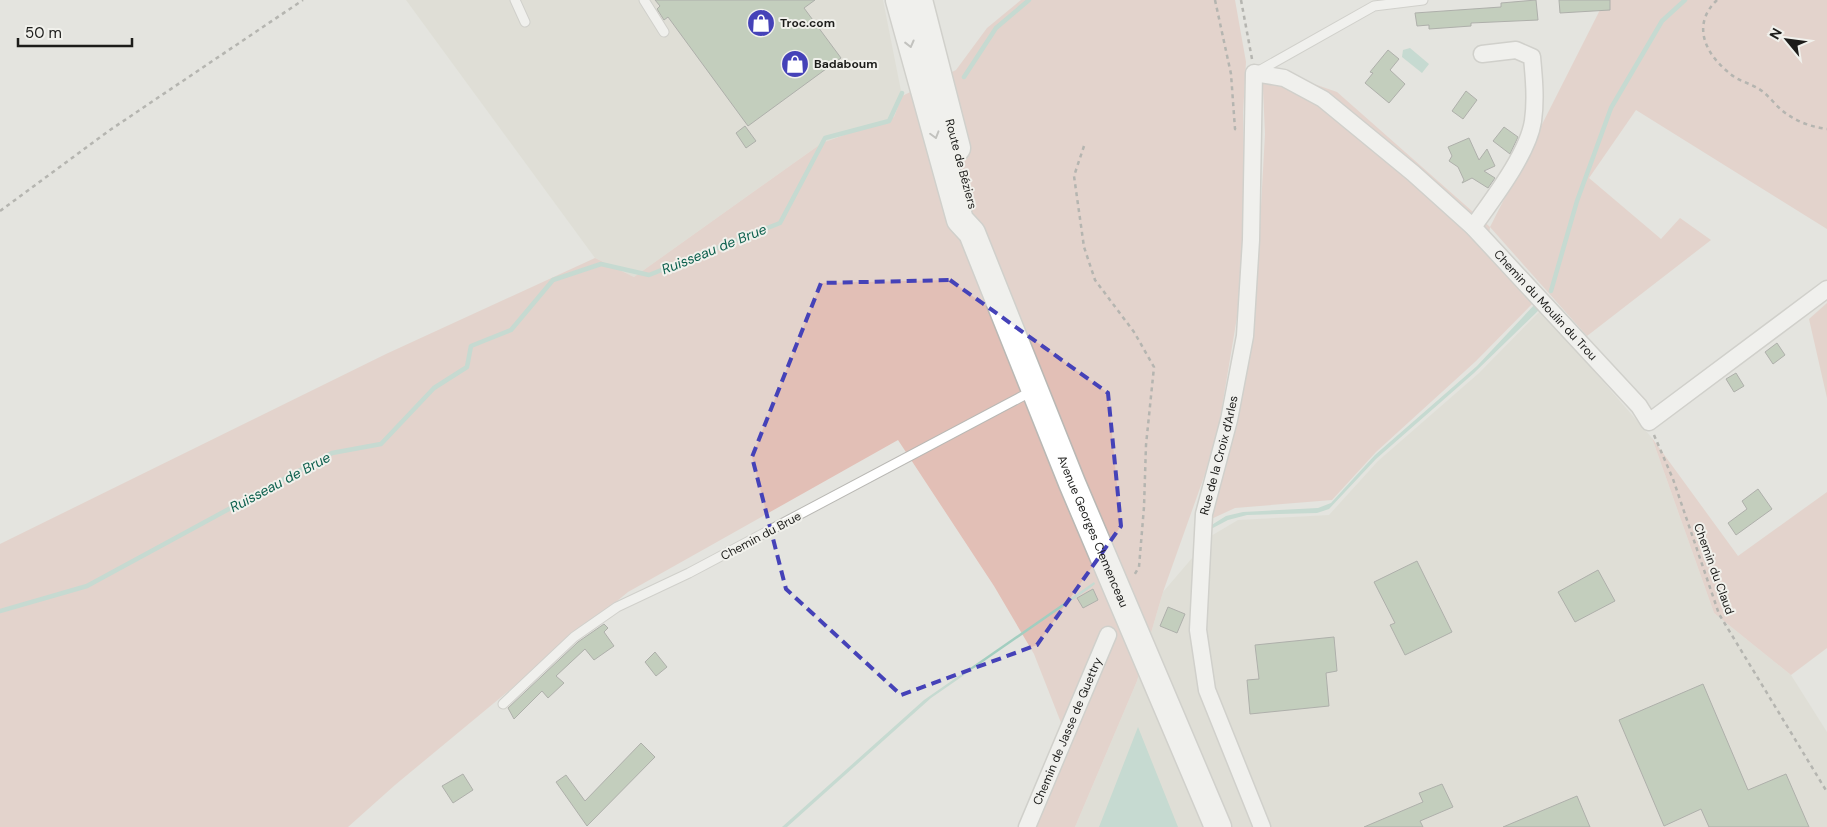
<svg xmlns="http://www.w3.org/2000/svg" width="1827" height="827" viewBox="0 0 1827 827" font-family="'DM Sans',sans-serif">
<rect width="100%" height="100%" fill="#e4e4df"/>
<path fill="#d9d8cc" d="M406,0H883L902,96L894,117L822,143L634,277L595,258Z
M1541,310L1652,438L1714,613L1791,675L1827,732V827H1075L1137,681L1163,592L1211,536L1238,520L1329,515L1378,461L1479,373Z"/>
<path fill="#e2bfb6" d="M1021,0H1235L1246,62L1243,113L1245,210L1240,299L1219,425L1205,474L1163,592L1137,681L1075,827H1034L1069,743L1034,654L994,586L898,440L628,592L395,785L348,827H0V544L386,354L595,258L634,277L822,143L894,117L902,96L956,70L987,28Z
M1605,0H1827V229L1636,110L1589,178L1661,239L1680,218L1711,240L1587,336L1490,227L1487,252L1535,301L1476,361L1376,452L1332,500L1235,508L1209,520L1234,427L1254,334L1265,134L1262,66L1337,92L1490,227Z
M1827,303V398L1809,319Z
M1652,438L1738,556L1827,492V648L1791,675L1714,613Z"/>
<path fill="#a2cec0" d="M1410,48L1429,64L1422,73L1402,57L1403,50Z
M1536,303L1540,309L1474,373L1376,459L1329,509L1317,513L1247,515L1228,520L1209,530L1210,526L1226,516L1243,512L1318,508L1331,503L1375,455L1477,366Z
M1094,582L1095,584L1090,588L931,698L787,827H782L924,700Z
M1138,727L1178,827H1099Z"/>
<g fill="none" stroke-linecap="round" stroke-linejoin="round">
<path stroke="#a2cec0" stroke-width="4.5" d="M964,77L996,28L1029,0
M1551,291L1577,201L1611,108L1662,21L1685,0
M0,611L87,586L332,453L381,444L434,388L467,367L471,346L511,330L553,280L601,264L649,275L780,223L825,138L889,121L902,93"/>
</g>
<path fill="#9cb395" stroke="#6d706c" d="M655,0H815L804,8L841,58L748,126L668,17L664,20L657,9L660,6Z
M1536,0L1538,20L1471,23V26L1429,29V25L1417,26L1415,13L1501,7V3Z
M1559,0H1610V10L1560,13Z
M1388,50L1399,59L1390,70L1405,84L1389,103L1365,83L1373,73L1370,72Z
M1466,91L1477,100L1463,119L1452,111Z
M745,126L756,141L746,148L736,133Z
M1504,127L1518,137L1510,154L1493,141Z
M1469,138L1479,160L1487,149L1495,166L1484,171L1495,178L1488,188L1472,178L1462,183L1464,180L1458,167L1449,161L1452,156L1448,147Z
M1777,343L1785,355L1773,364L1765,352Z
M1736,373L1744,386L1734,392L1726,379Z
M1758,489L1772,509L1736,535L1728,523L1747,509L1742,501Z
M1417,561L1452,632L1405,655L1390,625L1395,623L1374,582Z
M1598,570L1615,601L1575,622L1558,592Z
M1093,589L1098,600L1083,608L1077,598Z
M1168,607L1185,614L1177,633L1160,626Z
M604,624L608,628L604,632L614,646L594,660L585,649L556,676L564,683L548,698L542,691L514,719L508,708L578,642Z
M1334,637L1337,671L1326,673L1329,706L1250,714L1247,680L1259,679L1255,645Z
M655,652L667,667L656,676L645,662Z
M1703,684L1748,790L1786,774L1809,827H1709L1701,809L1664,826L1619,720Z
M641,743L655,757L587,826L556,782L566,775L585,801Z
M463,774L473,790L453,803L442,786Z
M1442,784L1453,807L1420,821L1423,827H1364L1423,802L1419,793Z
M1577,796L1590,827H1503Z"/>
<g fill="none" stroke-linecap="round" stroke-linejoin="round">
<g stroke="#b9b8b4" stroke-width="11">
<path id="lane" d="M515,0L525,22
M644,0L664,32
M1257,72L1374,6L1423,0
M503,704L574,637L617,607L689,573L1034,390"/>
</g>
<g stroke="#b9b8b4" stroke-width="19">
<g id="street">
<path d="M1473,227C1492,200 1528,154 1533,121C1536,100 1534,78 1532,57L1516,50L1482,54"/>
<path id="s1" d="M1027,827L1108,635"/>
<path id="s2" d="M1262,827L1207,690L1198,630L1204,514L1229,420L1245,336L1251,240L1254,73L1284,78L1323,99L1413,173L1473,227L1639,406L1649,422L1827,289"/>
</g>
</g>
<g stroke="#b9b8b4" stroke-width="29">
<g id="primary">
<path id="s3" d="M899,0L960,220L972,233L1072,483L1218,827"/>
<path d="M919,0L957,148"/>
</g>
</g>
<path stroke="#7c7c79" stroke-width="2.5" stroke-dasharray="4 4" stroke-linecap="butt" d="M1215,0L1231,74L1235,129L1238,131
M1241,0L1252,59
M1717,0C1692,24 1704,52 1728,72C1737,81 1751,83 1762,91C1770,97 1776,106 1784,112C1797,122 1812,127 1827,129
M1084,146L1074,176L1084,247L1095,280L1134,332L1154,367L1146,445L1144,507L1139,567L1133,577
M0,211L110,130L303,0
M1654,435L1673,479L1719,614L1827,792"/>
<use href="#lane" stroke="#fff" stroke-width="9"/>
<use href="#street" stroke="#fff" stroke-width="16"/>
<use href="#primary" stroke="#fff" stroke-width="26"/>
</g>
<defs><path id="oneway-chevron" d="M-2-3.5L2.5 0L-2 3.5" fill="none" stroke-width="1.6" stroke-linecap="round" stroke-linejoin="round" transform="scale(1.25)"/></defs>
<g stroke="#999998">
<use href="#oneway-chevron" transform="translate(910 44) rotate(76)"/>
<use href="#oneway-chevron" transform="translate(935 135) rotate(74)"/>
</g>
<path d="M0 0H1827V827H0ZM950,280L1108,393L1121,526L1037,645L901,695L786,589L752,457L821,283Z" fill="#e4e4df" fill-opacity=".55" fill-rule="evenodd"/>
<path fill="none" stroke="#4542b8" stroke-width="4" stroke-dasharray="10 6" stroke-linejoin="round" d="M950,280L1108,393L1121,526L1037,645L901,695L786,589L752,457L821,283Z"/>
<defs>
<g id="shop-disc" transform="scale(1.4375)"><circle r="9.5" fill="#4542b8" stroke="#f1f1ec"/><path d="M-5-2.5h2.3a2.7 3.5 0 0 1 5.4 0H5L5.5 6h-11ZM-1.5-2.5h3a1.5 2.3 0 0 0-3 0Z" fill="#fff"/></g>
</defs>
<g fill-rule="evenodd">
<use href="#shop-disc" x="761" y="23"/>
<use href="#shop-disc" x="795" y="64"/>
</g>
<g text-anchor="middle" stroke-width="4" stroke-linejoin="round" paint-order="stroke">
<g font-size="12" font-weight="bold" fill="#1c1c1a" stroke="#f1f1ec" text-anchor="start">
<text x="780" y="27">Troc.com</text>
<text x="814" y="68">Badaboum</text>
</g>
<g font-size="12" fill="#1c1c1a" stroke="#f1f1ec">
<text transform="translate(961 164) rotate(75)" y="4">Route de Béziers</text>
<text dy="4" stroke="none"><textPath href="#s2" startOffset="1149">Chemin du Moulin du Trou</textPath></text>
<text dy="4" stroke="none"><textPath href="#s2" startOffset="385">Rue de la Croix d'Arles</textPath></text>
<text dy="4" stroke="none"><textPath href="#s3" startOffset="568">Avenue Georges Clemenceau</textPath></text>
<text transform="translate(761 536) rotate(-28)" y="4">Chemin du Brue</text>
<text transform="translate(1714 569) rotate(70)" y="4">Chemin du Claud</text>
<text dy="4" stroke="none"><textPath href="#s1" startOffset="104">Chemin de Jasse de Guettry</textPath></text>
</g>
<g font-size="14" font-style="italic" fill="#0d604e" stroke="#f1f1ec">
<text transform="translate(714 249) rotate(-22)" y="5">Ruisseau de Brue</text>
<text transform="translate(280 482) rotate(-28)" y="5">Ruisseau de Brue</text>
</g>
</g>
<g transform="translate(1787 40) rotate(299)" stroke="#f1f1ec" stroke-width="4" paint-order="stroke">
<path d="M0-4L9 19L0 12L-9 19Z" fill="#1c1c1a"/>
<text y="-8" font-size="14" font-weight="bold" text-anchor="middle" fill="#1c1c1a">N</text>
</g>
<path d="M18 38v8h114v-8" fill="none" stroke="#1c1c1a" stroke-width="2.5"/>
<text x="25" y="38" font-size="15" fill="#1c1c1a" stroke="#f1f1ec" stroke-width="4" paint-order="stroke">50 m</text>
</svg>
